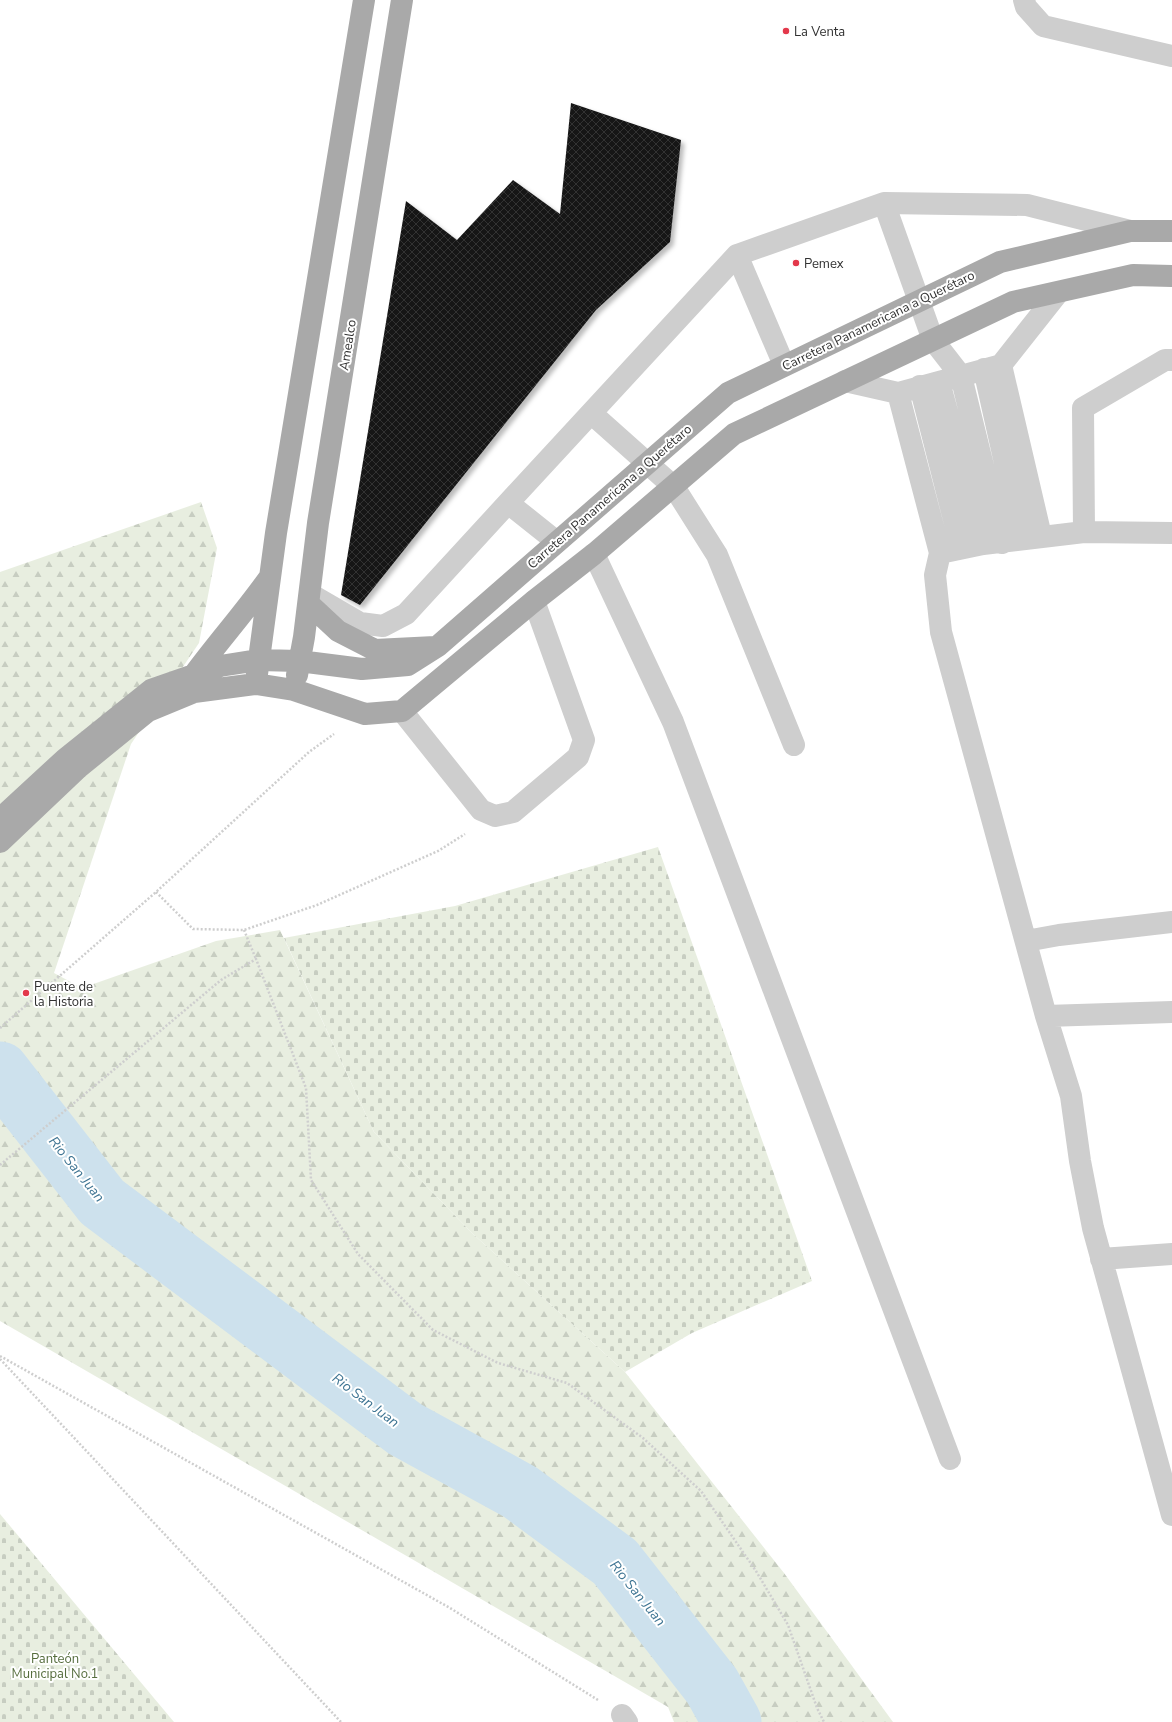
<svg xmlns="http://www.w3.org/2000/svg" width="1172" height="1722" viewBox="0 0 1172 1722" font-family="'Nunito Sans',sans-serif">
<defs>
<pattern id="forest-firs" width="22" height="20" patternUnits="userSpaceOnUse"><rect width="22" height="20" fill="#e8eee0"/><path d="M5 1l3.5 6h-7zM16 11l3.5 6h-7z" fill="#c7cdc1"/></pattern>
<pattern id="cemetery-stones" width="16" height="16" patternUnits="userSpaceOnUse"><rect width="16" height="16" fill="#e8eee0"/><path d="M2 7V4a2 2 0 0 1 4 0v3zM10 15v-3a2 2 0 0 1 4 0v3z" fill="#c7cdc1"/></pattern>
<pattern id="building-cross-hatch" width="8" height="8" patternUnits="userSpaceOnUse"><rect width="8" height="8" fill="#181818"/><path d="M0 0l8 8M0 8l8-8" fill="none" stroke="#313131"/></pattern>
<filter id="shadow"><feDropShadow dx="3.5" dy="3.5" stdDeviation="2" flood-color="#0004"/></filter>
</defs>
<rect width="100%" height="100%" fill="#fff"/>
<path fill="url(#forest-firs)" d="M201,502L217,548L199,643L131,744L54,973L82,988L216,941L280,930L374,1132L473,1234L625,1372L784,1573L893,1722H674L668,1707L0,1321V572Z"/>
<path fill="url(#cemetery-stones)" d="M658,847L812,1281L692,1333L625,1372L473,1234L374,1132L284,938L455,906Z
M0,1514L174,1722H0Z"/>
<g fill="none" stroke-linecap="round" stroke-linejoin="round">
<path stroke="#cde1ed" stroke-width="59" d="M0,1071L102,1202L405,1429L520,1492L615,1562L712,1686L732,1722"/>
</g>
<path fill="url(#building-cross-hatch)" filter="url(#shadow)" d="M571,103L681,140L670,242L596,310L360,605L341,595L406,201L457,240L513,180L560,214Z"/>
<g fill="none" stroke-linecap="round" stroke-linejoin="round">
<path stroke="#cecece" stroke-width="2.5" stroke-dasharray="2 2" stroke-linecap="butt" d="M156,892L193,929L244,930L317,905L438,851L465,834
M244,930L256,959
M0,1028L156,892L309,752L334,734
M0,1165L221,980L256,959L306,1088L311,1180L358,1254L433,1330L498,1363L567,1383L643,1438L701,1491L756,1571L788,1625L817,1708L824,1722
M0,1356L450,1608L598,1700
M0,1359L341,1722"/>
<path stroke="#cecece" stroke-width="22" d="M1024,0L1026,7L1043,26L1172,56
M884,203L933,340L961,376L1002,543
M784,365L737,255L884,203L1027,205L1130,231
M1001,365L1041,536
M984,369L1022,539
M845,381L898,393L1001,365L1058,293
M939,382L983,544
M920,386L961,547
M898,393L940,553
M591,413L674,487L717,555L794,745
M508,503L737,255
M1084,532L1083,408L1165,360H1172
M1172,533L1084,532L983,544L940,553L935,575L941,632L1046,1016L1071,1096L1080,1161L1093,1228L1172,1515
M594,554L673,722L950,1459
M310,594L360,623L383,626L406,614L508,503L557,542
M402,711L481,810L495,816L513,812L578,757L584,740L534,601
M1026,941L1059,935L1172,922
M1046,1016L1172,1012
M1101,1259L1172,1254
M622,1715L627,1722"/>
<path stroke="#a9a9a9" stroke-width="22" d="M309,604L338,631L375,650L435,647
M257,674L276,533L364,0
M297,675L304,637L318,523L402,0
M193,676C218,642 245,612 269,578
M0,819L65,759L151,690L220,666L259,660L299,661L362,669L408,665L438,646L728,393L1000,262L1130,231H1172
M0,842L78,768L148,711L194,692L256,684L294,690L365,714L402,711L534,601L594,554L734,434L1013,302L1133,275L1172,276"/>
</g>
<g fill="#e3384b" stroke="#fff" stroke-width="1.5">
<circle cx="786" cy="31" r="4"/>
<circle cx="796" cy="263" r="4"/>
<circle cx="26" cy="993" r="4"/>
</g>
<g text-anchor="middle" stroke-width="4" stroke-linejoin="round" paint-order="stroke">
<g font-size="13" fill="#313131" stroke="#fff" text-anchor="start">
<text x="794" y="36">La Venta</text>
<text x="804" y="268">Pemex</text>
<text x="34" y="991">Puente de<tspan x="34" dy="15">la Historia</tspan></text>
</g>
<g font-size="13" fill="#313131" stroke="#fff">
<text transform="translate(878 320) rotate(-26)" y="5">Carretera Panamericana a Querétaro</text>
<text transform="translate(347 345) rotate(-81)" y="5">Amealco</text>
<text transform="translate(609 496) rotate(-41)" y="5">Carretera Panamericana a Querétaro</text>
</g>
<g font-size="13" fill="#566d3e" stroke="#fff">
<text x="55" y="1663">Panteón<tspan x="55" dy="15">Municipal No.1</tspan></text>
</g>
<g font-size="14" font-style="italic" fill="#3f7593" stroke="#fff">
<text transform="translate(77 1169) rotate(51)" y="5">Rio San Juan</text>
<text transform="translate(366 1400) rotate(37)" y="5">Rio San Juan</text>
<text transform="translate(638 1593) rotate(51)" y="5">Rio San Juan</text>
</g>
</g>
</svg>
